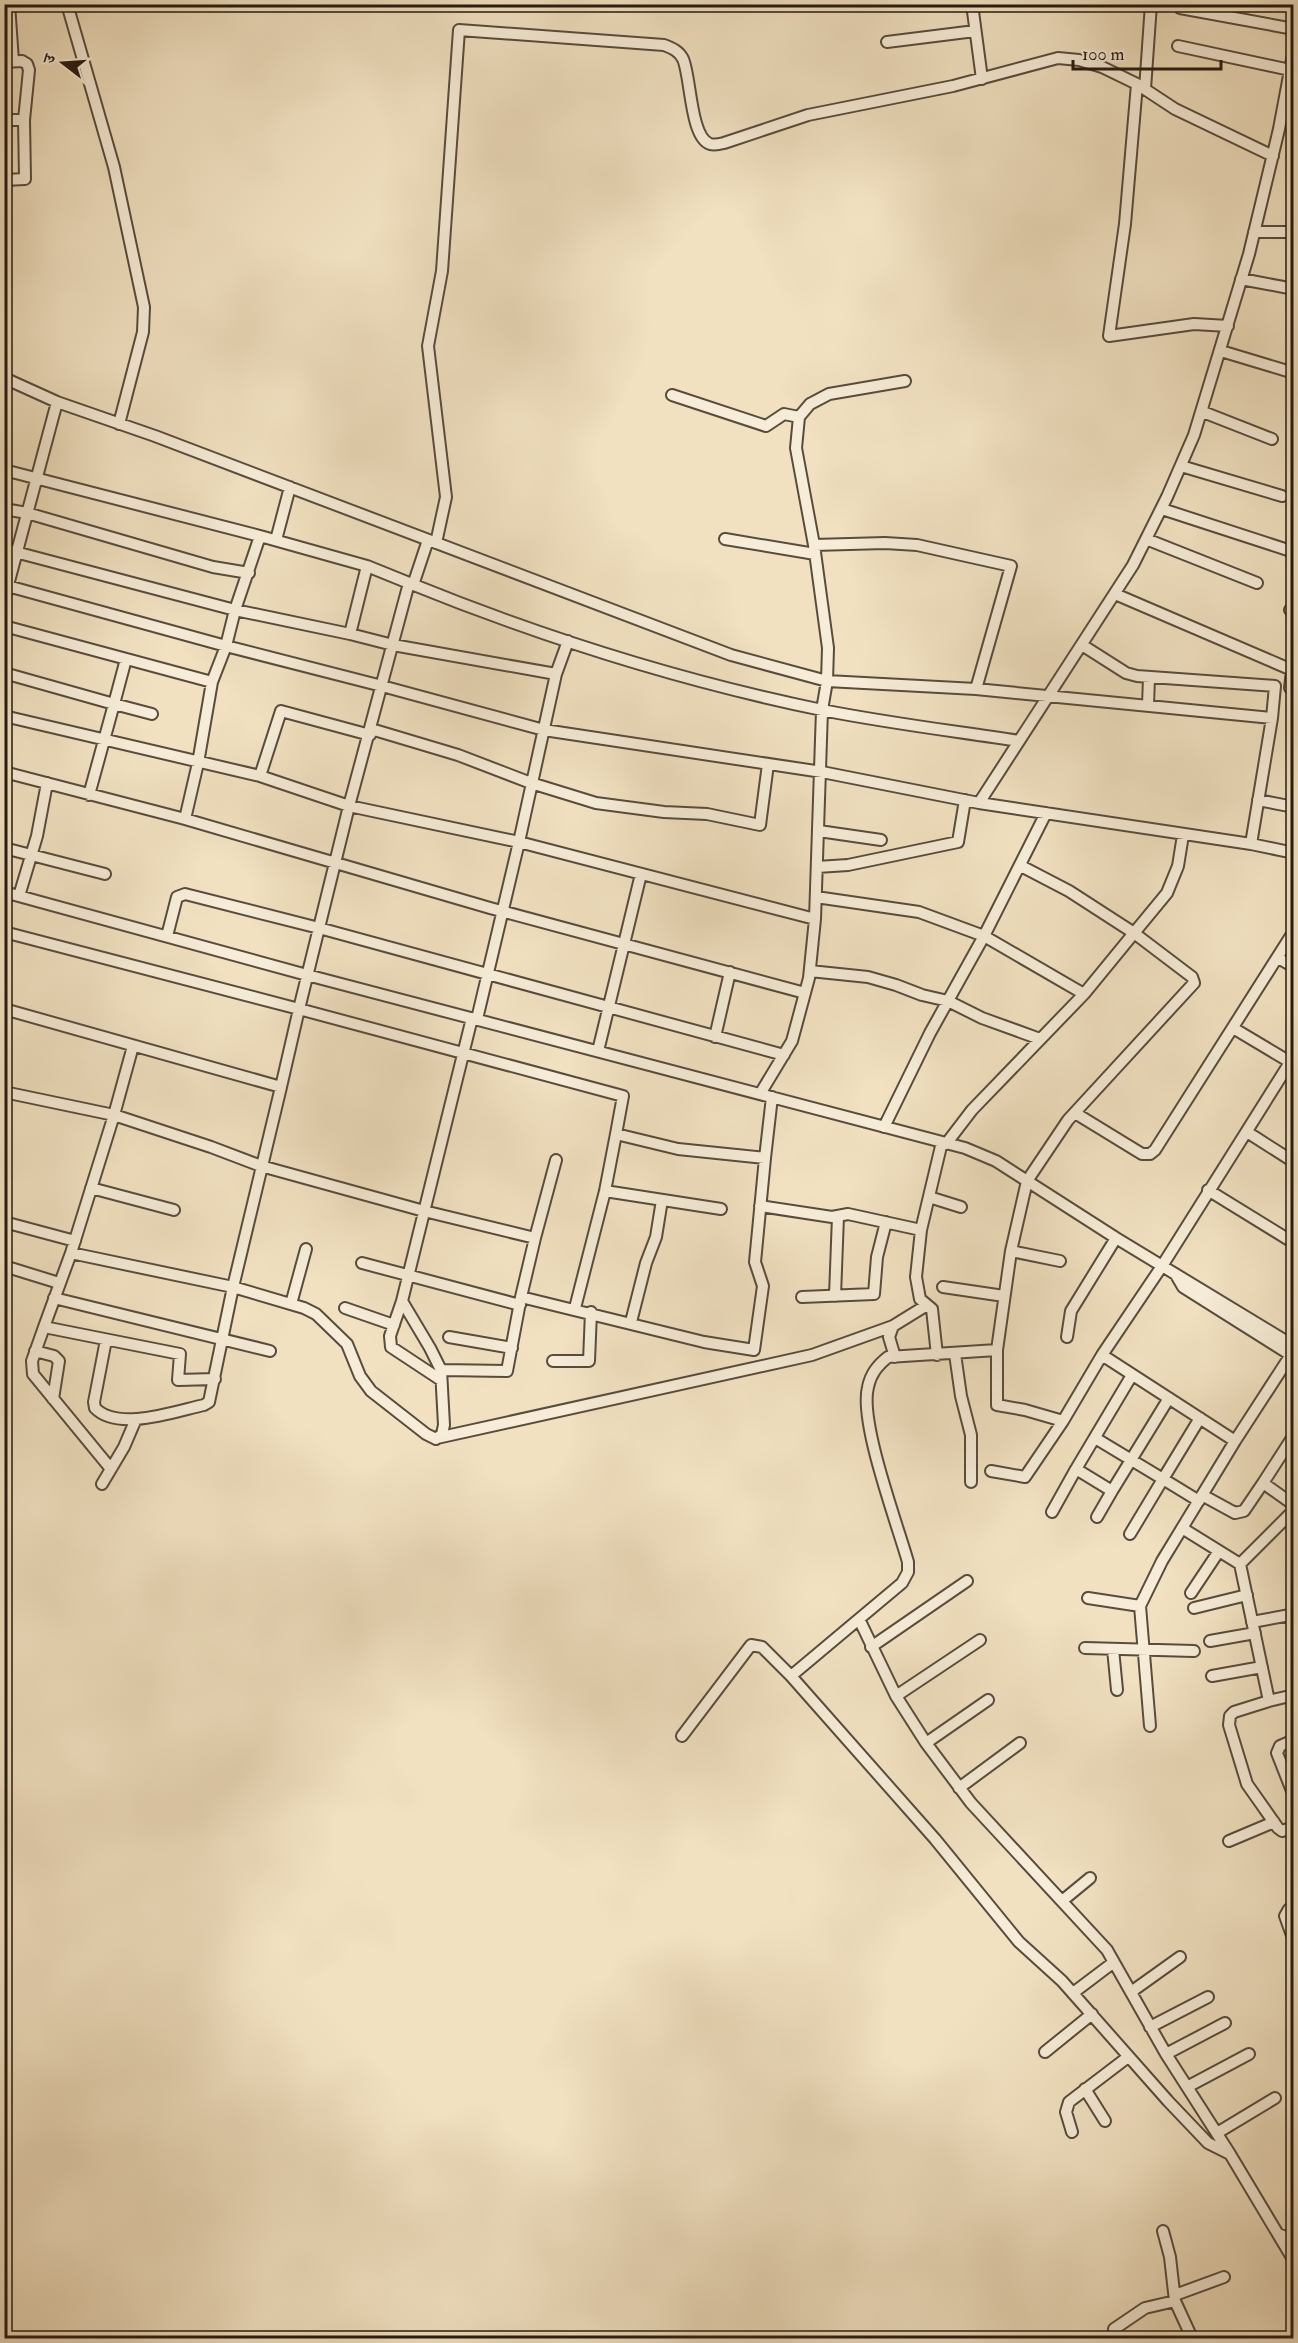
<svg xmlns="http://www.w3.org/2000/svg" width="1298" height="2343" viewBox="0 0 1298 2343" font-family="'IM FELL Double Pica','Noto Serif Devanagari',serif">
<rect width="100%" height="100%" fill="#f1e1c1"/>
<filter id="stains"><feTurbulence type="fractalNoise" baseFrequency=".00333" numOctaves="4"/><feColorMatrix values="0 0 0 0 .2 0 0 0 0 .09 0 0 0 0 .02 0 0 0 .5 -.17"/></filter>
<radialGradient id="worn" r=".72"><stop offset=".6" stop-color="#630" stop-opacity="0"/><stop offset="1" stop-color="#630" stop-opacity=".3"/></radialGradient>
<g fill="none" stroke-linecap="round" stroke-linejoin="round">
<g stroke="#584c3d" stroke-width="14">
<path id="street" d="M9,4L13,61
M67,4L114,167L144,307L143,332L119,424
M972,4L982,79
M1180,8L1294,29
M887,42L975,31
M1178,46L1290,70
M4,62L22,61L27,64L29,70L24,120
M1137,84L1125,224L1109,336L1194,324L1228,326
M1145,89L1151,4
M4,120H24L25,179L4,180
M1254,232H1294
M1241,279L1294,289
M1221,351L1294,373
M4,378L57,402L155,436L731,655L827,681L822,710L815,919L809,978L792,1041L760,1094
M905,381L829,394L810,404L799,417L796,448L814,545L828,648L827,681L976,689L1272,718
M672,395L766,426L784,414L799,417
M1203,412L1272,439
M1181,466L1282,496
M4,470L260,536
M4,509L27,513L213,567L249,573
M1162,509L1294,552
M725,539L815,554
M1146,539L1257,583
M276,540L290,487
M436,543L446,497L428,346L442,271L459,30L664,45C672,48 679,51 683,59C691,77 690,137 710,144C714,145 720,144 724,143L808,115L953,86L1058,58L1079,60L1102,67L1137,84L1175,109L1273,156
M814,545L885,543L917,545L1011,566L976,689
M4,549L235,610L350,634L393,645L556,674L568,641
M4,585L226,646L382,686L544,730L822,772L979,803L1133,565L1167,497L1194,435L1249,254L1279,129L1294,49
M413,585L428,540
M1115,594L1292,670L1290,688
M4,600L57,402
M1290,610L1294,611
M4,626L212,682
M350,634L367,566
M1082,645L1126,673L1137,676L1275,686L1272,718L1251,844
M126,659L114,704L152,714
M4,673L114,704L89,795
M1148,705L1149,678
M4,716L260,776L349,806L519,842L815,919
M371,729L458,755L531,783L596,803L664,812L707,814L760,825L768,764
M4,772L185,819L490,908L805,993
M260,776L281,711L370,735
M1258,800L1294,807
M979,803L1251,844L1294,853
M185,819L198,763L212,682L226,646L235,610L260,536L367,566L409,583
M819,831L881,840
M1183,835L1178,866L1167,893L1134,933L1192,977L1194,983L1068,1120L1027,1181L1011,1251L997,1350L888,1357C878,1365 871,1373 868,1387C859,1422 897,1523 908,1562V1572L902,1583L859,1619L896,1696L926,1743L971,1803L1107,1950L1166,2054L1230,2154L1294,2261
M4,848L105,874
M1021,866L1069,891L1134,933L1084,994
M817,867L848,865L958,842L965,800
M4,892L307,975L965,1148L996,1161L1116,1238L1294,1346
M19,896L37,836L47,783
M816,897L919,912L984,936L930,1033L884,1127
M4,932L299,1009L349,806L409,583C542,637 681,681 822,710C887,723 954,731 1019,741
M167,936L177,897L185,894L319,928L784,1055
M1278,958L1294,967
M810,971L868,977L896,985L922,995L948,1001L982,1018L1040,1039
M4,1009L281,1087L299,1009L623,1096L616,1134L678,1149L765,1158L772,1097
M472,1018L402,1301L430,1348L441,1370L507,1371L521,1297L704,1342L754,1350L763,1286L755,1262L765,1158
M477,1019L519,842L556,674
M1233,1028L1290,1062
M715,1037L730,972
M598,1051L641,874
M4,1092L114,1115L211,1147L261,1166L424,1211L535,1238L521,1297
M1075,1113L1142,1154H1150L1155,1150L1294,931
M1247,1132L1294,1162
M946,1144L972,1110L1084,994L984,936L1046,813
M91,1188L174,1210
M1208,1190L1294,1243
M605,1191L721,1209
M929,1197L961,1207
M760,1206L832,1217L848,1214L921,1230L942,1142
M4,1222L75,1241
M921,1230L916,1277L920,1299L932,1309L937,1355
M535,1238L556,1160
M1011,1251L1060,1261
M71,1253L114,1115L133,1046
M362,1263L520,1305
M4,1266L59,1283
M1176,1275L1183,1287L1294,1357
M943,1287L1004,1296
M835,1296L838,1216
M802,1297L874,1294L877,1257L886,1222
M54,1298L270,1351
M402,1301L390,1336L391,1347L441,1380
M291,1304L306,1249
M345,1308L394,1325
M575,1308L605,1191L616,1134
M631,1322L646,1263L656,1237L662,1200
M44,1327L32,1361L33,1374L111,1469
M449,1337L512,1348
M1067,1337L1071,1311L1116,1238
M106,1340L94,1402L95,1408C118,1432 176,1411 204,1405L209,1402L233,1287L304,1308L316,1314L347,1344L360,1376L371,1391L426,1434L436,1439L442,1434L444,1425L441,1370
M35,1351L54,1356L59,1361L53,1399
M955,1354L961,1396L971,1435V1482
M1102,1355L1235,1441L1294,1350
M895,1357L889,1337L893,1326L927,1305
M553,1361H589L591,1312
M1132,1375L1076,1469L1112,1491L1169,1398
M215,1379L178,1380L180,1354L44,1327L71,1253L233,1287L281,1087
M1063,1421L1102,1355L1162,1266L1294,1056
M1294,1435L1263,1483L1294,1505
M437,1438L812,1355L893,1326
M1095,1438L1163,1479L1200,1418
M991,1471L1025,1477L1063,1421L1025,1410L997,1405V1350
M102,1484L124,1447L136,1419
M1202,1495L1235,1513L1244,1511L1263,1483
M1052,1512L1076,1469
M1097,1517L1112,1491
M1182,1528L1240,1564L1294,1510
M1130,1534L1163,1479L1199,1501
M1240,1564L1269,1701L1234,1712L1230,1716L1229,1725L1247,1784L1278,1828L1282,1831L1294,1827
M1191,1593L1219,1551
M1088,1598L1140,1606
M1194,1608L1247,1595
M859,1619L791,1676L935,1839L1019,1942L1062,1981L1168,2101L1208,2143L1228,2153
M1252,1622L1290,1615L1294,1627
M1210,1641L1255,1633
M871,1647L967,1581
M1085,1648L1194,1651
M1113,1649L1117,1690
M1212,1676L1262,1667
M896,1696L980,1640
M1269,1701L1294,1695
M1150,1726L1140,1606L1162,1561L1235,1441
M682,1736L751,1645L762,1647L791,1676
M1294,1740L1280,1746L1277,1753L1294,1796
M926,1743L988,1700
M959,1788L1020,1743
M1229,1841L1274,1822
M1062,1901L1090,1878
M1294,1908L1289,1909L1285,1916L1294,1941
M1131,1992L1180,1957
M1073,1993L1114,1962
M1150,2027L1208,1997
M1045,2052L1092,2014
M1166,2054L1225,2023
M1187,2087L1249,2054
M1085,2089L1105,2121
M1072,2132L1066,2112L1069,2102L1128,2057
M1217,2133L1275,2098
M1163,2231L1170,2257L1175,2301L1192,2338
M1278,2234L1294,2240
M1175,2295L1224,2277
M1114,2329L1145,2308L1175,2301"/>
</g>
<use href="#street" stroke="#f6ecd7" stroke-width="10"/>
</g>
<rect width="1298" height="2343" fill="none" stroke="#f1e1c1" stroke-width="24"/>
<rect x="6" y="6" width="1286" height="2331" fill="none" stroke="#251a11" stroke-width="3"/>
<rect x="12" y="12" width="1274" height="2319" fill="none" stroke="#251a11" stroke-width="1.5"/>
<g transform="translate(63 63) rotate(287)" stroke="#f6ecd7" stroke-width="4.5" paint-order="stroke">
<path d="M0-4.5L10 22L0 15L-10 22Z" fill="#251a11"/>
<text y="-9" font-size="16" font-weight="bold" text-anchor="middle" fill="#251a11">उ</text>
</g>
<path d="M1073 60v9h148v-9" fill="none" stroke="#251a11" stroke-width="3"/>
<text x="1082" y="60" font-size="18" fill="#251a11" stroke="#f6ecd7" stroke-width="4.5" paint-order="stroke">100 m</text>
<rect width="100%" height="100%" filter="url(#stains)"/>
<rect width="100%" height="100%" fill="url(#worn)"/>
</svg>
